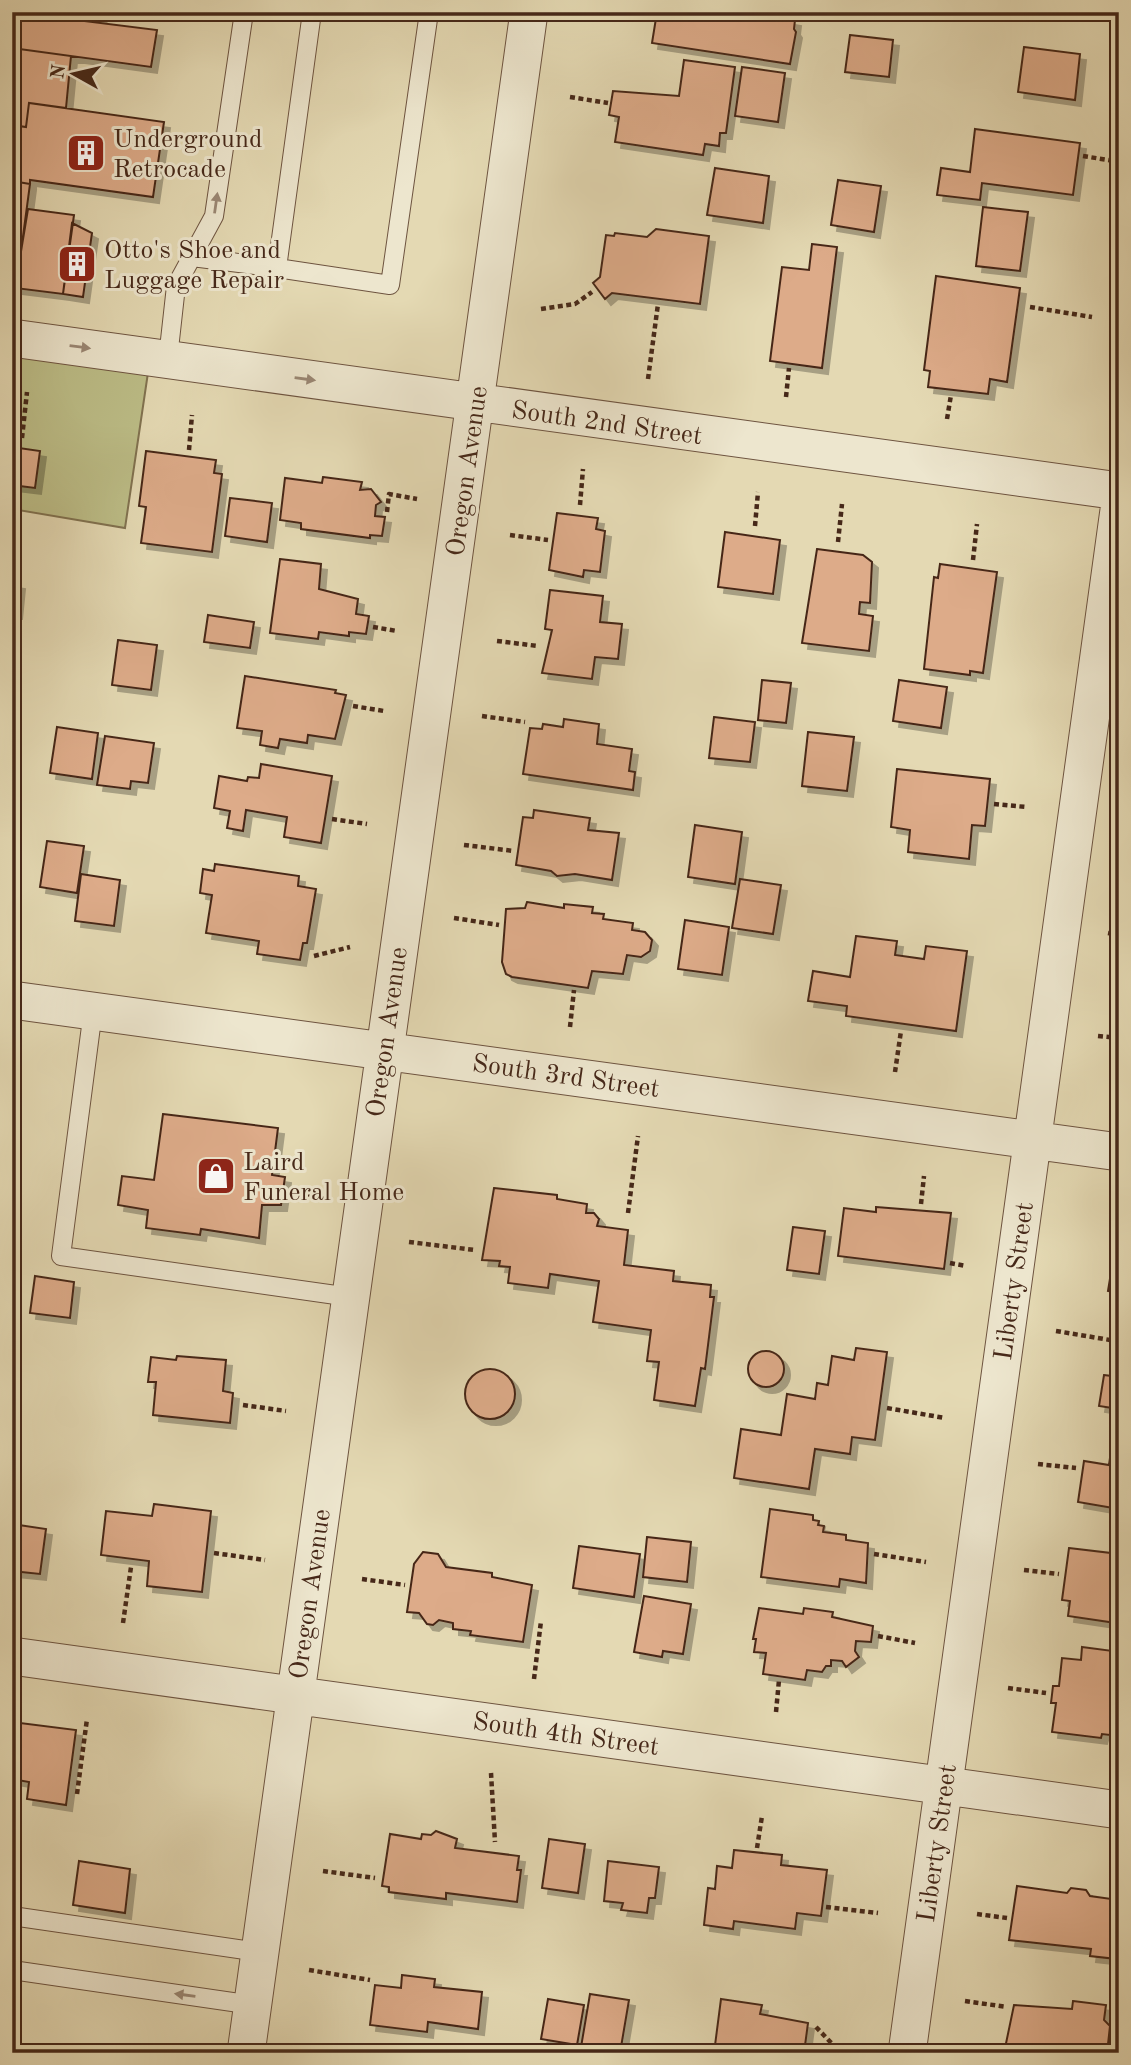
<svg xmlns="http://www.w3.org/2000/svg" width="1131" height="2065" viewBox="0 0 1131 2065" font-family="'Old Standard TT',serif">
<defs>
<filter id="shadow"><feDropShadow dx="6" dy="6" stdDeviation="0" flood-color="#0004"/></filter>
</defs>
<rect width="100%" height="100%" fill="#e4d9b3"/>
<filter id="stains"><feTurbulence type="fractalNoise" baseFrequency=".00286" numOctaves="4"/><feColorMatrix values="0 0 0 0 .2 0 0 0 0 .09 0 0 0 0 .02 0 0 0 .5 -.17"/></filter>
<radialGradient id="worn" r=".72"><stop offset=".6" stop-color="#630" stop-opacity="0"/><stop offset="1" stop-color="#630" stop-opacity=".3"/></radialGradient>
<path fill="#bcbd87" stroke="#817250" stroke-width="2" d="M12,342L150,359L125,528L12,509Z"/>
<path fill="#ddab89" stroke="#462819" stroke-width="2" filter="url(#shadow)" d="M12,12L157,30L151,67L12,48Z
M31,12H101L100,21Z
M657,12H723L765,20L766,15L795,20L794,29L796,32L790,64L652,43Z
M850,35L893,40L889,77L845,72Z
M1024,47L1080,54L1075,100L1018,92Z
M12,48L71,56L66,108L29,103L26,127L12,125Z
M684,60L735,67L726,133H720L719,146L705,144L703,155L615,142L619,117L609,115L613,91L679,96Z
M742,67L785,73L778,122L735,116Z
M29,103L164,122L153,197L30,180V184L12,181V125L26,127Z
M975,129L1080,143L1073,195L982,183L980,200L937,195L941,168L970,172Z
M715,168L769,176L763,223L707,215Z
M838,180L881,186L874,232L831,225Z
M12,181L30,184L22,244L12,243Z
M983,207L1028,212L1020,271L976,266Z
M28,209L74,215L63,294L15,288Z
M72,223L92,233L83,297L63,294Z
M656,229L709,236L700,304L612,293L605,299L593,283L600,277L606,235L614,236L615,233L647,237Z
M12,243L22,244L15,288H12Z
M812,244L837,247L822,368L770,361L782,267L809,270Z
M936,276L1020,288L1007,382L990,379L988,394L928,387L930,371L924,370Z
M12,447L40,451L35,488L12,485Z
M146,451L216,460L214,473L222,474L212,552L141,543L146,507L139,506Z
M323,477L362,482L360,490L371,489L381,502L376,505L375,516L385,517L382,536L370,535V538L301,529V523L280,520L285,478L322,483Z
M230,498L272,503L267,542L225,536Z
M557,513L598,518L596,529L605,531L600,572L584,570L583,577L549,570Z
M725,532L780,540L773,594L718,587Z
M817,549L863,555L872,562L870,603L860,602L859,614L873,616L869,651L802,643Z
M280,559L321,564L319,589L358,599L356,614L369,616L366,634L349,632V636L319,632L318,639L270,633Z
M940,564L997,572L983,673L970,671V675L924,669L934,577L938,578Z
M12,582L19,583L16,613H12Z
M550,590L603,596L600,622L622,624L618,659L595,657L592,679L542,673L552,630L545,629Z
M208,615L254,622L250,648L204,642Z
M118,640L157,645L151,690L112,685Z
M245,676L336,690L335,693L346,695L335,739L308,735L307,743L280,739L278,748L260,745L262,731L237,728Z
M762,680L791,683L786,723L758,720Z
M899,680L947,687L941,728L893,721Z
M714,717L755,722L750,762L709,758Z
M564,719L599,724L597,744L632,749L629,771L635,772L633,790L523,774L530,728L542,729L543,724L563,727Z
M57,727L98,733L92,779L50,773Z
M808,732L854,737L847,791L802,786Z
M105,736L154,743L148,783L131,781L130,789L97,785Z
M261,764L332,776L321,843L284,837L287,817L246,810L243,831L227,828L230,811L214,808L219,776L247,781L248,777L259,778Z
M897,769L990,779L985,826L972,825L969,859L908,852L910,830L891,827Z
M534,810L590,818L588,830L619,833L612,880L575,874L557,876L551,871L516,865L523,817L533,818Z
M695,825L742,832L735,884L688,877Z
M47,841L84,846L77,893L40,887Z
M215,864L299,876L298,886L316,889L307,943H303L300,960L257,954L259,941L206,933L212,895L200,893L203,869L214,871Z
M81,874L120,880L114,926L75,921Z
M740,879L781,885L773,934L732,928Z
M527,902L564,908V904L593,907L592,913L604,914L603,919L633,923L632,930L645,932L652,940L650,951L641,957L627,955L623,974L592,971L588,988L512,977L506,974L502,962L506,909L525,908Z
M685,920L729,927L722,975L678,969Z
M856,936L897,941L895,955L924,959L926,946L967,951L956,1031L846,1016L847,1006L808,1001L813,971L850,977Z
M163,1114L278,1128L272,1175L285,1177L281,1205H262L259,1238L201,1229L200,1235L146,1228L148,1210L118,1205L122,1176L154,1180Z
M494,1188L557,1195V1199L587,1204L586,1213H594L599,1219L597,1226L628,1230L624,1265L674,1271L673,1281L711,1285L710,1297H714L705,1369L701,1368L695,1406L654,1400L659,1362L647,1361L651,1330L593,1322L599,1281L550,1274L548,1288L508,1283L510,1267L499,1266L500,1261L482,1260Z
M876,1207L951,1213L944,1269L838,1256L844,1208L876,1212Z
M793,1227L825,1231L819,1274L787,1270Z
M1115,1248L1119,1249V1293L1108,1291Z
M35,1276L74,1282L70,1318L30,1313Z
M856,1348L887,1352L875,1440L852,1437L850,1454L815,1449L809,1489L734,1478L741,1429L781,1435L787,1394L815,1399L817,1383L828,1385L832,1356L854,1360Z
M748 1369a18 18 0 1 1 36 0a18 18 0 1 1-36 0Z
M177,1356L226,1360L223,1391L233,1393L230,1423L153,1415L156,1382H148L151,1357L176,1360Z
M465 1394a25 25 0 1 1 50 0a25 25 0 1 1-50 0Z
M1104,1375L1119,1377V1409L1099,1406Z
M1112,1444L1119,1445V1509L1078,1502L1084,1461L1109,1465Z
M154,1504L211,1511L202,1592L147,1586L149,1561L101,1555L106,1511L152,1516Z
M770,1509L813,1515V1520L819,1521L818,1525L824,1526L823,1532L846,1535V1540L868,1543L866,1583L840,1579L839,1587L761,1577Z
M12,1524L46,1529L40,1574L12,1571Z
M647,1537L691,1542L687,1582L643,1577Z
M579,1546L640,1554L634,1597L573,1588Z
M1069,1548L1119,1554L1116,1623L1068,1616L1070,1601L1062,1600Z
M423,1552L438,1554L446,1567L492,1573V1577L532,1585L523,1642L470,1635L471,1631L453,1629V1623L439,1620L433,1625L427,1624L419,1613L407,1612L414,1564Z
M644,1596L691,1604L683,1654L663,1651L662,1657L634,1652Z
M759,1608L803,1614L804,1608L833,1612L832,1617L873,1626L871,1642L856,1641L855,1651L859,1657L846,1667L842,1661L831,1660V1666H826L822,1672L807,1670L805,1680L763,1674L766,1653L754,1652L756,1639H753Z
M1082,1647L1113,1651L1111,1666L1119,1667V1736L1102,1734L1101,1738L1052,1732L1056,1703H1051L1053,1686H1059L1062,1658L1081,1660Z
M12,1722L76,1730L66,1805L27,1799L29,1782L12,1779Z
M436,1831L457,1839L455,1848L519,1856L517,1870H521L517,1902L446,1893V1899L389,1892V1887L382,1886L390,1834L421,1839L422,1834L431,1835Z
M549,1839L585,1844L578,1893L542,1888Z
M734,1850L782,1855L781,1865L827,1870L821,1916L797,1913L795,1929L734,1921L733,1929L704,1925L708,1888L715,1889L717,1866L732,1868Z
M79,1861L130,1869L125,1913L73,1905Z
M608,1861L659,1867L655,1898H649L647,1913L621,1910L623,1903L604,1901Z
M1017,1886L1067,1893L1071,1888L1086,1890L1090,1896L1119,1900V1965H1116V1959L1090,1956L1091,1949L1009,1940Z
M402,1975L435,1979L434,1987L482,1992L478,2029L428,2022L427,2032L370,2025L375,1985L401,1988Z
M590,1994L629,2000L620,2053H580Z
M548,1999L584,2005L577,2045L541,2039Z
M721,1999L762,2005L760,2014L808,2023L804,2053H714Z
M1073,2001L1106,2005L1104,2020L1110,2026L1107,2053H1004L1014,2005L1072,2009Z"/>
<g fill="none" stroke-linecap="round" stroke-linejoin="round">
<g stroke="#6e5440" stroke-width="20">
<path id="service" d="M192,257L277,268L312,12
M277,268L390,285L429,12
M168,358L176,286L214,216L244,12
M93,1011L61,1256L350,1297
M12,1916L259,1952
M12,1970L253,2005"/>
</g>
<g stroke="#6e5440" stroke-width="39">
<path id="minor" d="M12,338L1119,491
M12,1000L1119,1152
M12,1656L1119,1810
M246,2053L529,12
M907,2053L1119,510"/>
</g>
<path stroke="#462819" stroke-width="4.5" stroke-dasharray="5 3.5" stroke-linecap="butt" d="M570,97L608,103
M1083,156L1114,161
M1030,307L1092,317
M541,309L575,304L592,292
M648,379L658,304
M786,397L789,368
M947,419L951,395
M22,438L27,392
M189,450L192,415
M580,505L583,469
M387,512L389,494L417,499
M755,526L758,492
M510,535L548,540
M838,542L842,504
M973,560L977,524
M373,627L397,631
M497,641L538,646
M353,706L384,711
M482,716L525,722
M994,804L1026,807
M332,819L367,824
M464,845L514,851
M454,918L499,925
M1108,933L1119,935
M314,956L350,947
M570,1027L574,990
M1098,1036L1119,1038
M895,1072L901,1031
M288,1192L315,1195
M921,1204L924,1176
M628,1213L638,1136
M409,1242L475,1250
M950,1263L966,1266
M1056,1331L1116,1341L1119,1346
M243,1405L286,1411
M887,1408L945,1418
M1038,1464L1076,1468
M214,1553L265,1560
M874,1554L926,1562
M1024,1570L1059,1574
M362,1579L405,1585
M123,1623L131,1567
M878,1636L915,1643
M534,1679L541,1621
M1008,1688L1046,1693
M776,1712L779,1680
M491,1773L495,1842
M77,1794L87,1719
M757,1848L762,1816
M323,1871L375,1878
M826,1907L878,1913
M977,1914L1007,1918
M309,1970L370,1980
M965,2001L1007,2007
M816,2027L837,2049L858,2051"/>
<use href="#service" stroke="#ede6ce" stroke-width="18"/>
<use href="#minor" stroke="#ede6ce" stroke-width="37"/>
</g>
<defs><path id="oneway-solid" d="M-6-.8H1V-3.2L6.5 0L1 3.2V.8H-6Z" transform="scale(1.75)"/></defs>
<g fill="#9a8774">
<use href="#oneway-solid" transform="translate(216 203) rotate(-82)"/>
<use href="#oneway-solid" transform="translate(80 347) rotate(7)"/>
<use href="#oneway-solid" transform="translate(305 379) rotate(8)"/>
<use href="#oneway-solid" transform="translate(185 1995) rotate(-172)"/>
</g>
<defs>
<g id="building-square" transform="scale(2.0125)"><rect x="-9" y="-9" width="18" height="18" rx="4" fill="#8f2418" stroke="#ede6ce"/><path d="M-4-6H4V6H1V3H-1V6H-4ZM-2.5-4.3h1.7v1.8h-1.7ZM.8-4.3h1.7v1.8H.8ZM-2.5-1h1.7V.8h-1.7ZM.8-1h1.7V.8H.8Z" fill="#fff"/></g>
<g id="shop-square" transform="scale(2.0125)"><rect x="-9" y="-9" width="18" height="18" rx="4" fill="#8f2418" stroke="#ede6ce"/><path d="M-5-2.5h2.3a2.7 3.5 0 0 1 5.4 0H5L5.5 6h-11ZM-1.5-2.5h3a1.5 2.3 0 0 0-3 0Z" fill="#fff"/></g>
</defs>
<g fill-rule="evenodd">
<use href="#building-square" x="86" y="153"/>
<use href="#building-square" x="77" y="264"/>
<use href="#shop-square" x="216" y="1176"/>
</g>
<g text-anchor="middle" stroke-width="6" stroke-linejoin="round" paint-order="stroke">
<g font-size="26" fill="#462819" stroke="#ede6ce" text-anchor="start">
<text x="113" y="147">Underground<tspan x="113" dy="30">Retrocade</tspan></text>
<text x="104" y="258">Otto's Shoe and<tspan x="104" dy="30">Luggage Repair</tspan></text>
<text x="243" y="1170">Laird<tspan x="243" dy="30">Funeral Home</tspan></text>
</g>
<g font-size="26" fill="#462819" stroke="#ede6ce">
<text transform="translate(607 422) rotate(8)" y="9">South 2nd Street</text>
<text transform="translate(466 471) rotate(-82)" y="9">Oregon Avenue</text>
<text transform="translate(386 1032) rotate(-82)" y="9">Oregon Avenue</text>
<text transform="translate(566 1075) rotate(8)" y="9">South 3rd Street</text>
<text transform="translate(1013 1281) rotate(-82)" y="9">Liberty Street</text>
<text transform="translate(309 1594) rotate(-82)" y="9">Oregon Avenue</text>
<text transform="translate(566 1733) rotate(8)" y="9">South 4th Street</text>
<text transform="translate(936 1843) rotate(-82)" y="9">Liberty Street</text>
</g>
</g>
<rect width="1131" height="2065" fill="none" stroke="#e4d9b3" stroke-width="42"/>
<rect x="14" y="14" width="1103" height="2037" fill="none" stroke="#462819" stroke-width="3.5"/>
<rect x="21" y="21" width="1089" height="2023" fill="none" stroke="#462819" stroke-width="2"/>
<g transform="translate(74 74) rotate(278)" stroke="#ede6ce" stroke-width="5" paint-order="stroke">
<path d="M0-5L12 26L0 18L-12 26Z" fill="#462819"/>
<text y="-10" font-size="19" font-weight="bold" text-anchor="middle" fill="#462819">N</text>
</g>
<rect width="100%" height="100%" filter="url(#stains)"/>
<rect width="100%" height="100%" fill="url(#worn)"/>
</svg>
